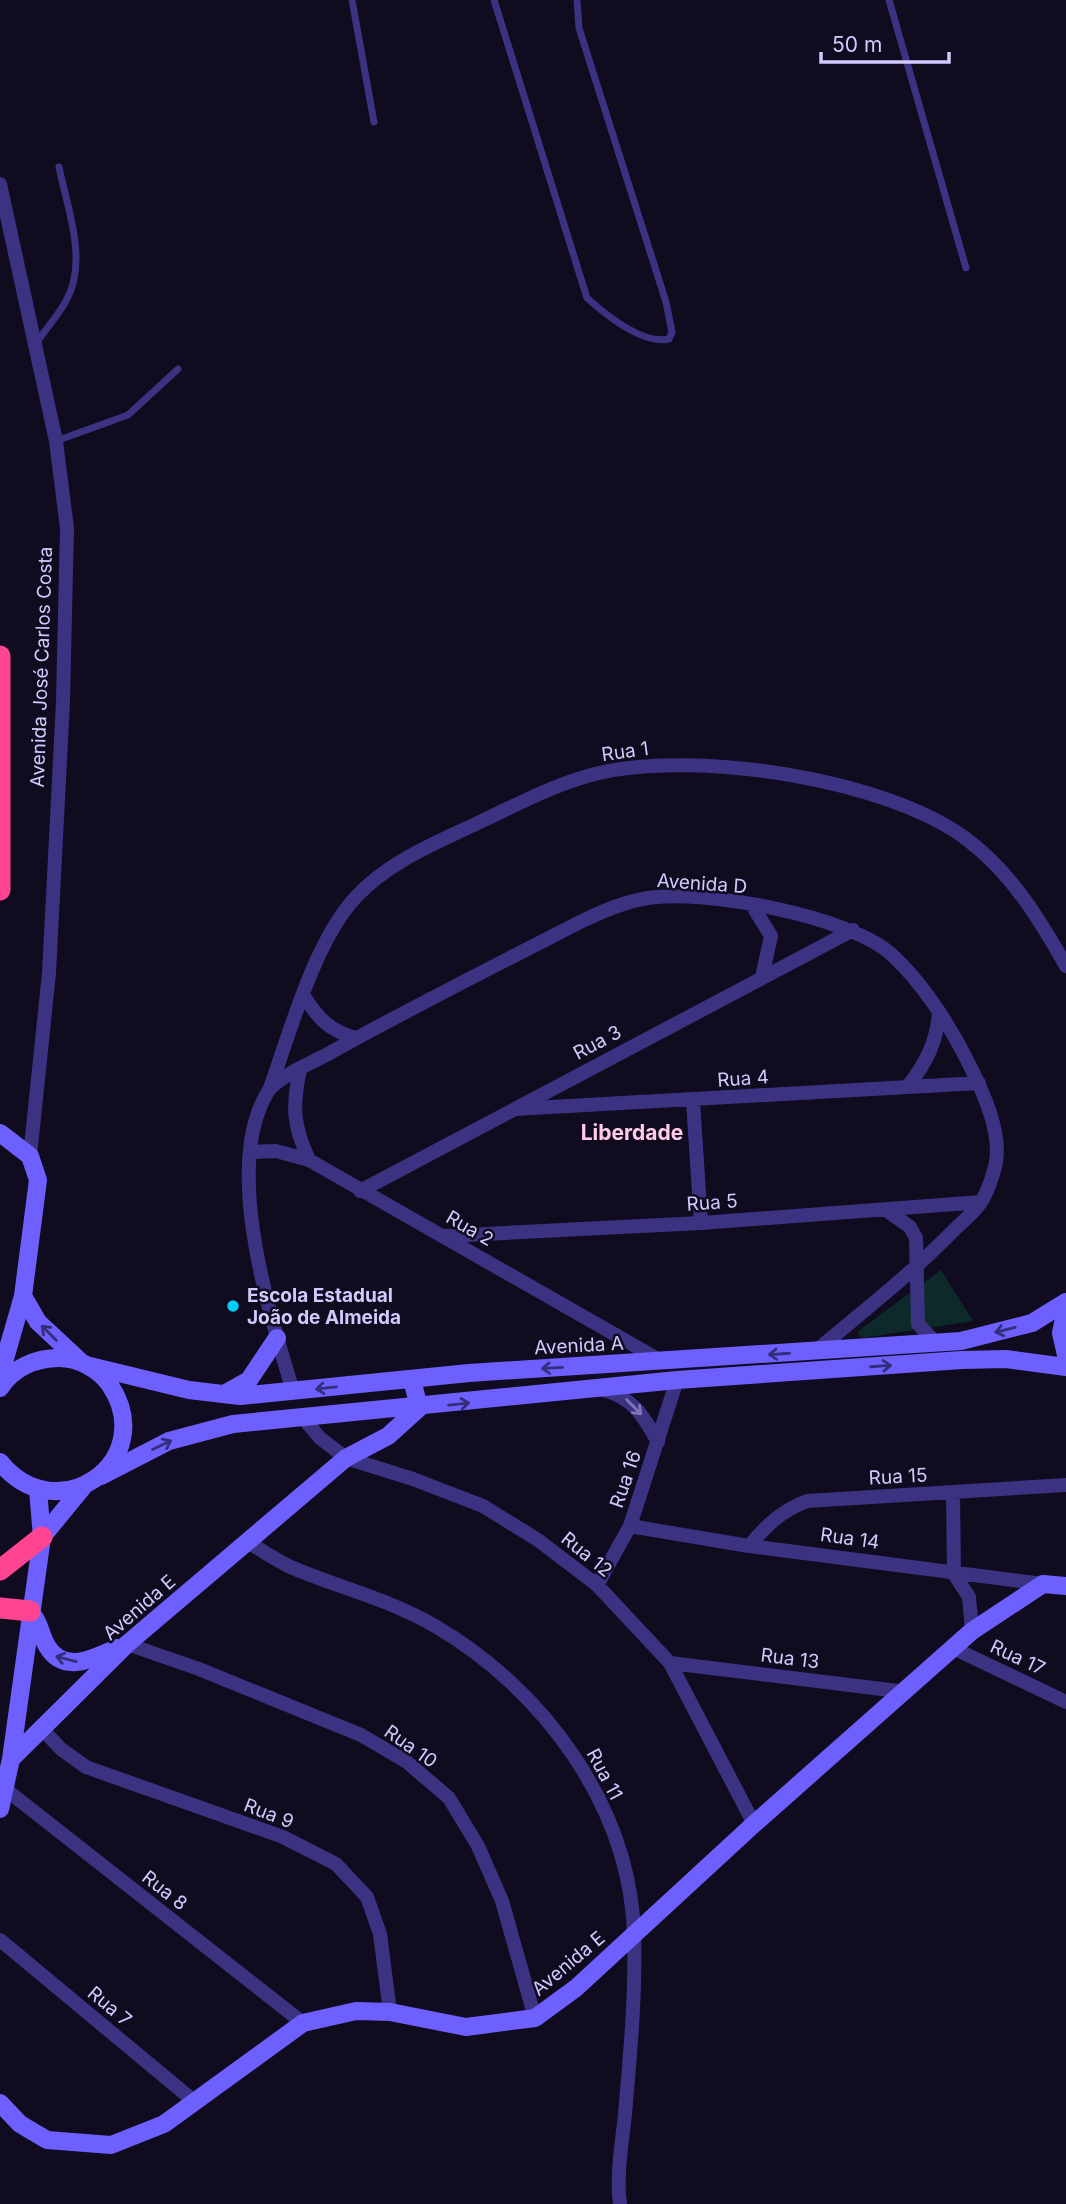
<svg xmlns="http://www.w3.org/2000/svg" width="1066" height="2204" viewBox="0 0 1066 2204" font-family="Inter,sans-serif">
<rect width="100%" height="100%" fill="#100b1f"/>
<path fill="#0e292a" d="M941,1270L973,1321L862,1338L857,1332Z"/>
<g fill="none" stroke-linecap="round" stroke-linejoin="round">
<path stroke="#3b3381" stroke-width="7" d="M352,0L374,122
M494,0L587,298C606,315 642,345 669,339L672,332L666,302L579,28L577,0
M889,0L966,268
M36,344C46,328 59,315 67,299C88,260 67,207 59,167
M56,441L128,415L178,369"/>
<path stroke="#3b3381" stroke-width="14" d="M0,184L56,441L67,528L63,702L49,973L30,1156
M752,905L771,936L762,977
M303,995C318,1018 329,1031 356,1038
M300,1069C292,1107 293,1125 309,1160
M909,1085C927,1061 936,1043 939,1014
M270,1088C290,1032 315,940 356,897C389,861 438,842 482,821C520,803 557,783 599,773C696,750 890,779 969,841C1012,874 1040,920 1066,966
M693,1101L701,1223
M515,1109L979,1083
M251,1152L276,1151L309,1160L663,1362
M360,1191L853,930
M886,1210L910,1227L916,1238L918,1324L936,1343
M446,1236L701,1223L981,1202
M603,1390C633,1397 644,1417 658,1442
M293,1391C270,1314 221,1164 269,1090C278,1077 313,1062 328,1054C410,1008 495,966 578,923C601,912 623,902 648,898C703,889 849,916 891,954C923,983 951,1027 970,1066C984,1094 1003,1135 995,1167C992,1178 987,1193 981,1202C974,1213 961,1223 952,1232C910,1275 862,1312 816,1351
M304,1419L320,1438L346,1458L413,1479L483,1506L538,1540L597,1585L670,1663L754,1824
M953,1492L954,1574L969,1597L972,1631
M630,1526L749,1546L1043,1584
M247,1542C262,1550 277,1561 293,1568C340,1588 391,1600 435,1626C543,1689 630,1806 634,1934C636,1994 630,2055 625,2114C622,2143 616,2175 620,2204
M749,1546C767,1525 781,1511 807,1501L1066,1485
M597,1585L630,1526L677,1380
M127,1644L199,1669L361,1735L407,1762L449,1798L478,1846L502,1901L535,2018
M953,1648L1066,1702
M670,1663L906,1692
M43,1730L61,1749L86,1767L283,1837L336,1864L367,1897L380,1934L390,2012
M4,1788L303,2023
M0,1940L195,2102"/>
<path stroke="#6e60ff" stroke-width="18" d="M0,1133L30,1156L38,1180L23,1296L0,1376
M23,1296L38,1322L80,1361
M1066,1308L1061,1333L1066,1355
M90,1366L189,1390L240,1396L469,1373L961,1341L1032,1323L1066,1302
M0,1388C13,1368 35,1358 59,1358C78,1358 99,1369 110,1385C160,1461 57,1533 0,1462
M224,1394L249,1380L277,1338
M101,1476L169,1441L233,1424L677,1380L962,1360L1006,1359L1066,1367
M42,1537L83,1487
M30,1611C42,1625 39,1633 47,1646C64,1675 94,1658 117,1648
M11,1759L42,1537L38,1490
M0,1809L11,1759L127,1644L346,1458L388,1436L419,1408L412,1379
M0,2103L20,2124L47,2140L111,2145L164,2124L303,2023L356,2011L390,2012L466,2027L535,2018L576,1988L754,1824L972,1631L1043,1584L1066,1586"/>
<path stroke="#ff4492" stroke-width="21" d="M0,656V890
M0,1570L42,1537
M0,1608L30,1611"/>
</g>
<defs><path id="oneway-shaft" d="M-6 0H5M1.5-3L5.5 0L1.5 3" fill="none" stroke-width="1.6" stroke-linecap="round" stroke-linejoin="round" transform="scale(1.75)"/></defs>
<g stroke="#362d79">
<use href="#oneway-shaft" transform="translate(1005 1330) rotate(166)"/>
<use href="#oneway-shaft" transform="translate(49 1333) rotate(-135)"/>
<use href="#oneway-shaft" transform="translate(779 1354) rotate(176)"/>
<use href="#oneway-shaft" transform="translate(881 1366) rotate(-4)"/>
<use href="#oneway-shaft" transform="translate(552 1368) rotate(177)"/>
<use href="#oneway-shaft" transform="translate(326 1388) rotate(174)"/>
<use href="#oneway-shaft" transform="translate(459 1404) rotate(-6)"/>
<use href="#oneway-shaft" transform="translate(162 1445) rotate(-25)"/>
<use href="#oneway-shaft" transform="translate(66 1659) rotate(-165)"/>
</g>
<use stroke="#7f76ba" href="#oneway-shaft" transform="translate(634 1407) rotate(45)"/>
<circle fill="#00cdf4" stroke="#100b1f" stroke-width="2.5" cx="233" cy="1306" r="7"/>
<g text-anchor="middle" stroke-width="5" stroke-linejoin="round" paint-order="stroke">
<g font-size="19" fill="#d3c9ff" stroke="#100b1f">
<text transform="translate(41 667) rotate(-88)" y="7">Avenida José Carlos Costa</text>
<text transform="translate(625 751) rotate(-8)" y="7">Rua 1</text>
<text transform="translate(702 883) rotate(4)" y="7">Avenida D</text>
<text transform="translate(597 1042) rotate(-28)" y="7">Rua 3</text>
<text transform="translate(743 1078) rotate(-4)" y="7">Rua 4</text>
<text transform="translate(712 1202) rotate(-4)" y="7">Rua 5</text>
<text transform="translate(470 1228) rotate(30)" y="7">Rua 2</text>
<text transform="translate(579 1345) rotate(-3)" y="7">Avenida A</text>
<text transform="translate(898 1476) rotate(-3)" y="7">Rua 15</text>
<text transform="translate(625 1479) rotate(-71)" y="7">Rua 16</text>
<text transform="translate(850 1538) rotate(8)" y="7">Rua 14</text>
<text transform="translate(587 1554) rotate(39)" y="7">Rua 12</text>
<text transform="translate(139 1607) rotate(-41)" y="7">Avenida E</text>
<text transform="translate(1018 1657) rotate(25)" y="7">Rua 17</text>
<text transform="translate(790 1658) rotate(7)" y="7">Rua 13</text>
<text transform="translate(411 1746) rotate(35)" y="7">Rua 10</text>
<text transform="translate(605 1774) rotate(62)" y="7">Rua 11</text>
<text transform="translate(269 1813) rotate(21)" y="7">Rua 9</text>
<text transform="translate(165 1890) rotate(38)" y="7">Rua 8</text>
<text transform="translate(568 1963) rotate(-40)" y="7">Avenida E</text>
<text transform="translate(110 2006) rotate(40)" y="7">Rua 7</text>
</g>
<g font-size="19" font-weight="bold" fill="#d3c9ff" stroke="#100b1f" text-anchor="start">
<text x="247" y="1302">Escola Estadual<tspan x="247" dy="22">João de Almeida</tspan></text>
</g>
<g font-size="21" font-weight="bold" fill="#ffcbe9" stroke="#100b1f">
<text x="632" y="1140">Liberdade</text>
</g>
</g>
<path d="M821 52v10h128v-10" fill="none" stroke="#d3c9ff" stroke-width="3.5"/>
<text x="832" y="52" font-size="21" fill="#d3c9ff" stroke="#100b1f" stroke-width="5" paint-order="stroke">50 m</text>
</svg>
